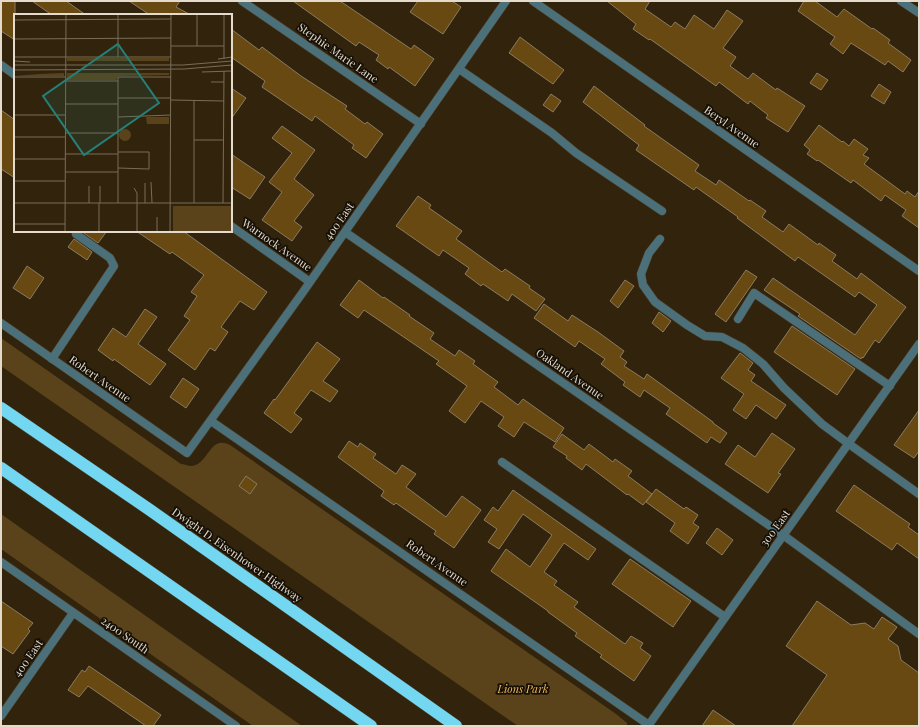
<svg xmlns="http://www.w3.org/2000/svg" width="920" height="727" viewBox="0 0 920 727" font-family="'Playfair Display',serif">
<rect width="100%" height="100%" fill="#32240c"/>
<path fill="#5a431a" d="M1,338L181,464C184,464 188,466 191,466C209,465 209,434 230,445L616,714L627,723V726H518L1,366Z
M1,514L302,726H253L1,549Z"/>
<path fill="#674911" stroke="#8b7b61" d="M1,1H15V40L1,31Z
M32,1H66L86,15H52Z
M129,1H180L176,7L191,15H150Z
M293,1H340L411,49L414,45L434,59L415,86L389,67L388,69L376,60L379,55L359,42L356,46Z
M418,1H452L461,7L443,34L410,12Z
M607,1H650L645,9L671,27L675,22L685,29L694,15L714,29L727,10L743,21L723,48L736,57L730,66L748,79L753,73L776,90L777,88L805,106L788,132L766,118L768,115L750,101L748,104L719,82L716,86L650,39L649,40L633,29L636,24Z
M804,1H815L837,17L844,9L872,29L873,28L890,40L888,43L911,60L903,72L888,61L885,65L851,43L843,54L830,44L835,37L798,11Z
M231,29L259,50L262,47L301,76L347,106L345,109L365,124L367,122L383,134L366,158L352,148L354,145L315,116L312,121L262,87L265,81L231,57Z
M520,37L564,70L553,84L509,53Z
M817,73L828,80L821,90L810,83Z
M879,84L891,92L884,104L871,96Z
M594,86L645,125L644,126L699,165L695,171L716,185L719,180L749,201L750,200L766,211L762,217L783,232L789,224L818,245L819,243L836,255L832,261L857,279L861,273L906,307L879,343L875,340L863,358L862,357L861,359L798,316L800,314L764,290L773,278L855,335L877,305L859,292L855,297L798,257L795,261L737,218L738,217L696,187L694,190L636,150L639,145L583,102Z
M231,88L246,98L231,119Z
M551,94L561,101L553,112L543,105Z
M1,110L15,120V178L1,169Z
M819,125L842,142L843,141L849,146L854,139L868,149L863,155L869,158L864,164L905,194L907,191L915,197L919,191V228L902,216L906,210L885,195L881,201L853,180L851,183L818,160L817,161L807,154L810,150L804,145Z
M282,126L315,150L294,179L314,195L294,221L302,227L292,241L262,220L282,192L269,182L292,153L272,138Z
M231,154L265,177L250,199L231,187Z
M418,196L431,205L429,208L462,231L456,239L502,272L505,269L530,286L529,288L545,299L536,311L512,294L508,301L483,284L481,286L465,274L469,268L443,250L439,256L396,226Z
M81,231H107L98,243Z
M136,231H183L267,292L254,310L240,301L221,327L228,332L215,351L210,348L195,370L168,350L190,320L184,316L197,296L191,292L204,275L172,252L170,254Z
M74,239L92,252L87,260L68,247Z
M27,266L44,278L30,299L13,288Z
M746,270L757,277L726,322L715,314Z
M359,280L383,298L384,297L410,315L409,316L434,333L430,339L455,356L459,350L475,361L473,364L498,382L494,387L518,405L523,399L564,428L555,442L524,422L514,437L498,426L504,417L481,401L465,423L449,411L467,386L436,364L439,361L364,310L358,318L340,305Z
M625,280L634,286L618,308L610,301Z
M544,304L568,321L572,315L598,332L624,351L620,357L627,362L624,366L644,379L647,374L713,422V423L727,433L720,443L711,437L707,443L690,431L666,414L670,408L644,390L640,397L623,385L625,382L601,364L605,359L579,341L575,347L534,318Z
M145,309L157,317L138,344L166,364L150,385L114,359L113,361L98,350L113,328L126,337Z
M659,312L671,321L663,332L652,323Z
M792,326L855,369L837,395L774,352Z
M317,342L340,359L323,381L338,391L330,402L311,390L294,413L302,419L291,433L264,413L274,399L275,400Z
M740,353L753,363L748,370L755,375L751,381L786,405L776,419L756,405L746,419L733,410L744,394L721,378Z
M183,378L199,389L186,408L170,397Z
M919,410V451L914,458L894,445Z
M772,433L795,449L778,473L781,474L768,493L725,464L738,445L755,457Z
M562,434L584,450L589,444L613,462L615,459L632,471L628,476L652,494L643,505L628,494L627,495L586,464L582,470L566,458L567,456L553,447Z
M349,441L358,447L360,443L376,454L373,458L396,474L402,465L416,474L406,487L446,517L462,496L481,510L454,548L434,534L436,531L396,503L394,505L381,496L384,491L338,457Z
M246,476L257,484L250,494L239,486Z
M854,485L910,524L908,527L919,535V559L897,543L892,550L836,511Z
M656,489L684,509L686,507L698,515L693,523L699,527L688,544L670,531L675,523L646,502Z
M513,490L596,549L588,560L564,543L544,572L557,581L554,585L578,602L574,607L625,644L631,636L643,643L640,648L651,656L634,681L600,657L602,655L575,636L577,633L548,612V611L491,571L506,549L530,567L552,535L523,514L499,549L488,542L497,529L484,520L493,507L498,511Z
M717,528L733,540L722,555L706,543Z
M630,559L691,601L673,627L612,584Z
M1,601L33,623L28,629L30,631L13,654L1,646Z
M817,601L851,625L865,623L874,629L882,617L897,627L888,639L898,646L901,660L919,673V726H792L827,675L786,646Z
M89,666L161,715L153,726H146L88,686L79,697L68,690L82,670L85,672Z
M713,710L736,726H702Z"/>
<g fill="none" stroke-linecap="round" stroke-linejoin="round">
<g stroke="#4e412b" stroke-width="9">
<path id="service" d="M459,69L552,133L576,153L662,211
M660,239L649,253L641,274L643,285L655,302L687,325L705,336L722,337L743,348L763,364L784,388L822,424L849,444
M738,319L754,293L890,386
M52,359L114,266L110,258L76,234
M502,462L725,617
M783,535L919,634"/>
</g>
<g stroke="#4e412b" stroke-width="9">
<path id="minor" d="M242,1L421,124
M533,1L919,271
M901,1L919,13
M1,65L15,75
M231,226L310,282
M345,232L783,535
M1,323L187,453L303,292L506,1
M211,421L649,725
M849,444L919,494
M1,562L236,726
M1,716L73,613"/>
</g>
<g stroke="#4e412b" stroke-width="9">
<path id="tertiary" d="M648,726L919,344"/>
</g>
<g stroke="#4e412b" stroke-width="13">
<path id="motorway" d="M1,408L150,510L456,726
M1,468L371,726"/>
</g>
<use href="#service" stroke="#4b707a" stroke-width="8"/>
<use href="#minor" stroke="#4b707a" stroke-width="8"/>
<use href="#tertiary" stroke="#4b707a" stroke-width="8"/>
<use href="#motorway" stroke="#73d7f1" stroke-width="12"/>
</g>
<g text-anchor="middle" stroke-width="3.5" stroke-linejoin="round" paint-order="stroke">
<g font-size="11" fill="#e4dbcd" stroke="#150f05">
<text transform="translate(338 53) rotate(35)" y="4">Stephie Marie Lane</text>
<text transform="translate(732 127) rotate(35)" y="4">Beryl Avenue</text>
<text transform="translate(339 221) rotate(-55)" y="4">400 East</text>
<text transform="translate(277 245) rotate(35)" y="4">Warnock Avenue</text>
<text transform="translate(570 374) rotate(35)" y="4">Oakland Avenue</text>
<text transform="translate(100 379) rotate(35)" y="4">Robert Avenue</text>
<text transform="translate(775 528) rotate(-54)" y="4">300 East</text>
<text transform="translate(237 555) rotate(35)" y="4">Dwight D. Eisenhower Highway</text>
<text transform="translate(437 563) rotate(35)" y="4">Robert Avenue</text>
<text transform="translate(125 635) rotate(35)" y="4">2400 South</text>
<text transform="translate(28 658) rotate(-55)" y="4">400 East</text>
</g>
<g font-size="11" font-style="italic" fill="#f3bb5a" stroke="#150f05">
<text x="523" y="693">Lions Park</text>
</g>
</g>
<g transform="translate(14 14)">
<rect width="218" height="218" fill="#32240c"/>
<path d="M53,44H155V47H53ZM50,59V62H0L26,60ZM53,59H155V61L104,62L102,66H53ZM132,103H155V110H133ZM105 121a6 6 0 1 1 12 0a6 6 0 1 1-12 0ZM159,192H218V218H159Z" fill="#5a431a"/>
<path fill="none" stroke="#796d59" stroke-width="1" d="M183,0V32M0,6L157,5M0,25L157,24M157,32H210M0,43H157M104,43V0M204,45L218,43M210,45V0M0,47L16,48M0,51H169L218,47M0,56L170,55L218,51M188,58L218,57M0,63H51M51,67H104M197,68H210M104,84H157M157,86L210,87M51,90H104M0,101H51M104,103L157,101M51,119H104M0,123H51M180,126H209M51,140H104M0,145H51M104,154L135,155V138H104M51,158H104M0,167H51M137,168L138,189M86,172V189M120,174L123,179V218M0,189H218M75,189V172M104,189V63H157M131,189V169M180,189V86M209,189L210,57M143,203V218M0,210H51M51,218L52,0M85,218V189M156,218L157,0"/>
<path fill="#248078" fill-opacity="0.15" stroke="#248078" stroke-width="2" d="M104,30L145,89L70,141L29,82Z"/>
<rect width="218" height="218" fill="none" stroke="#e4dbcd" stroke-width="2"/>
</g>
<rect width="920" height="727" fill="none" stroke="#e4dbcd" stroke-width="4"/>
</svg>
